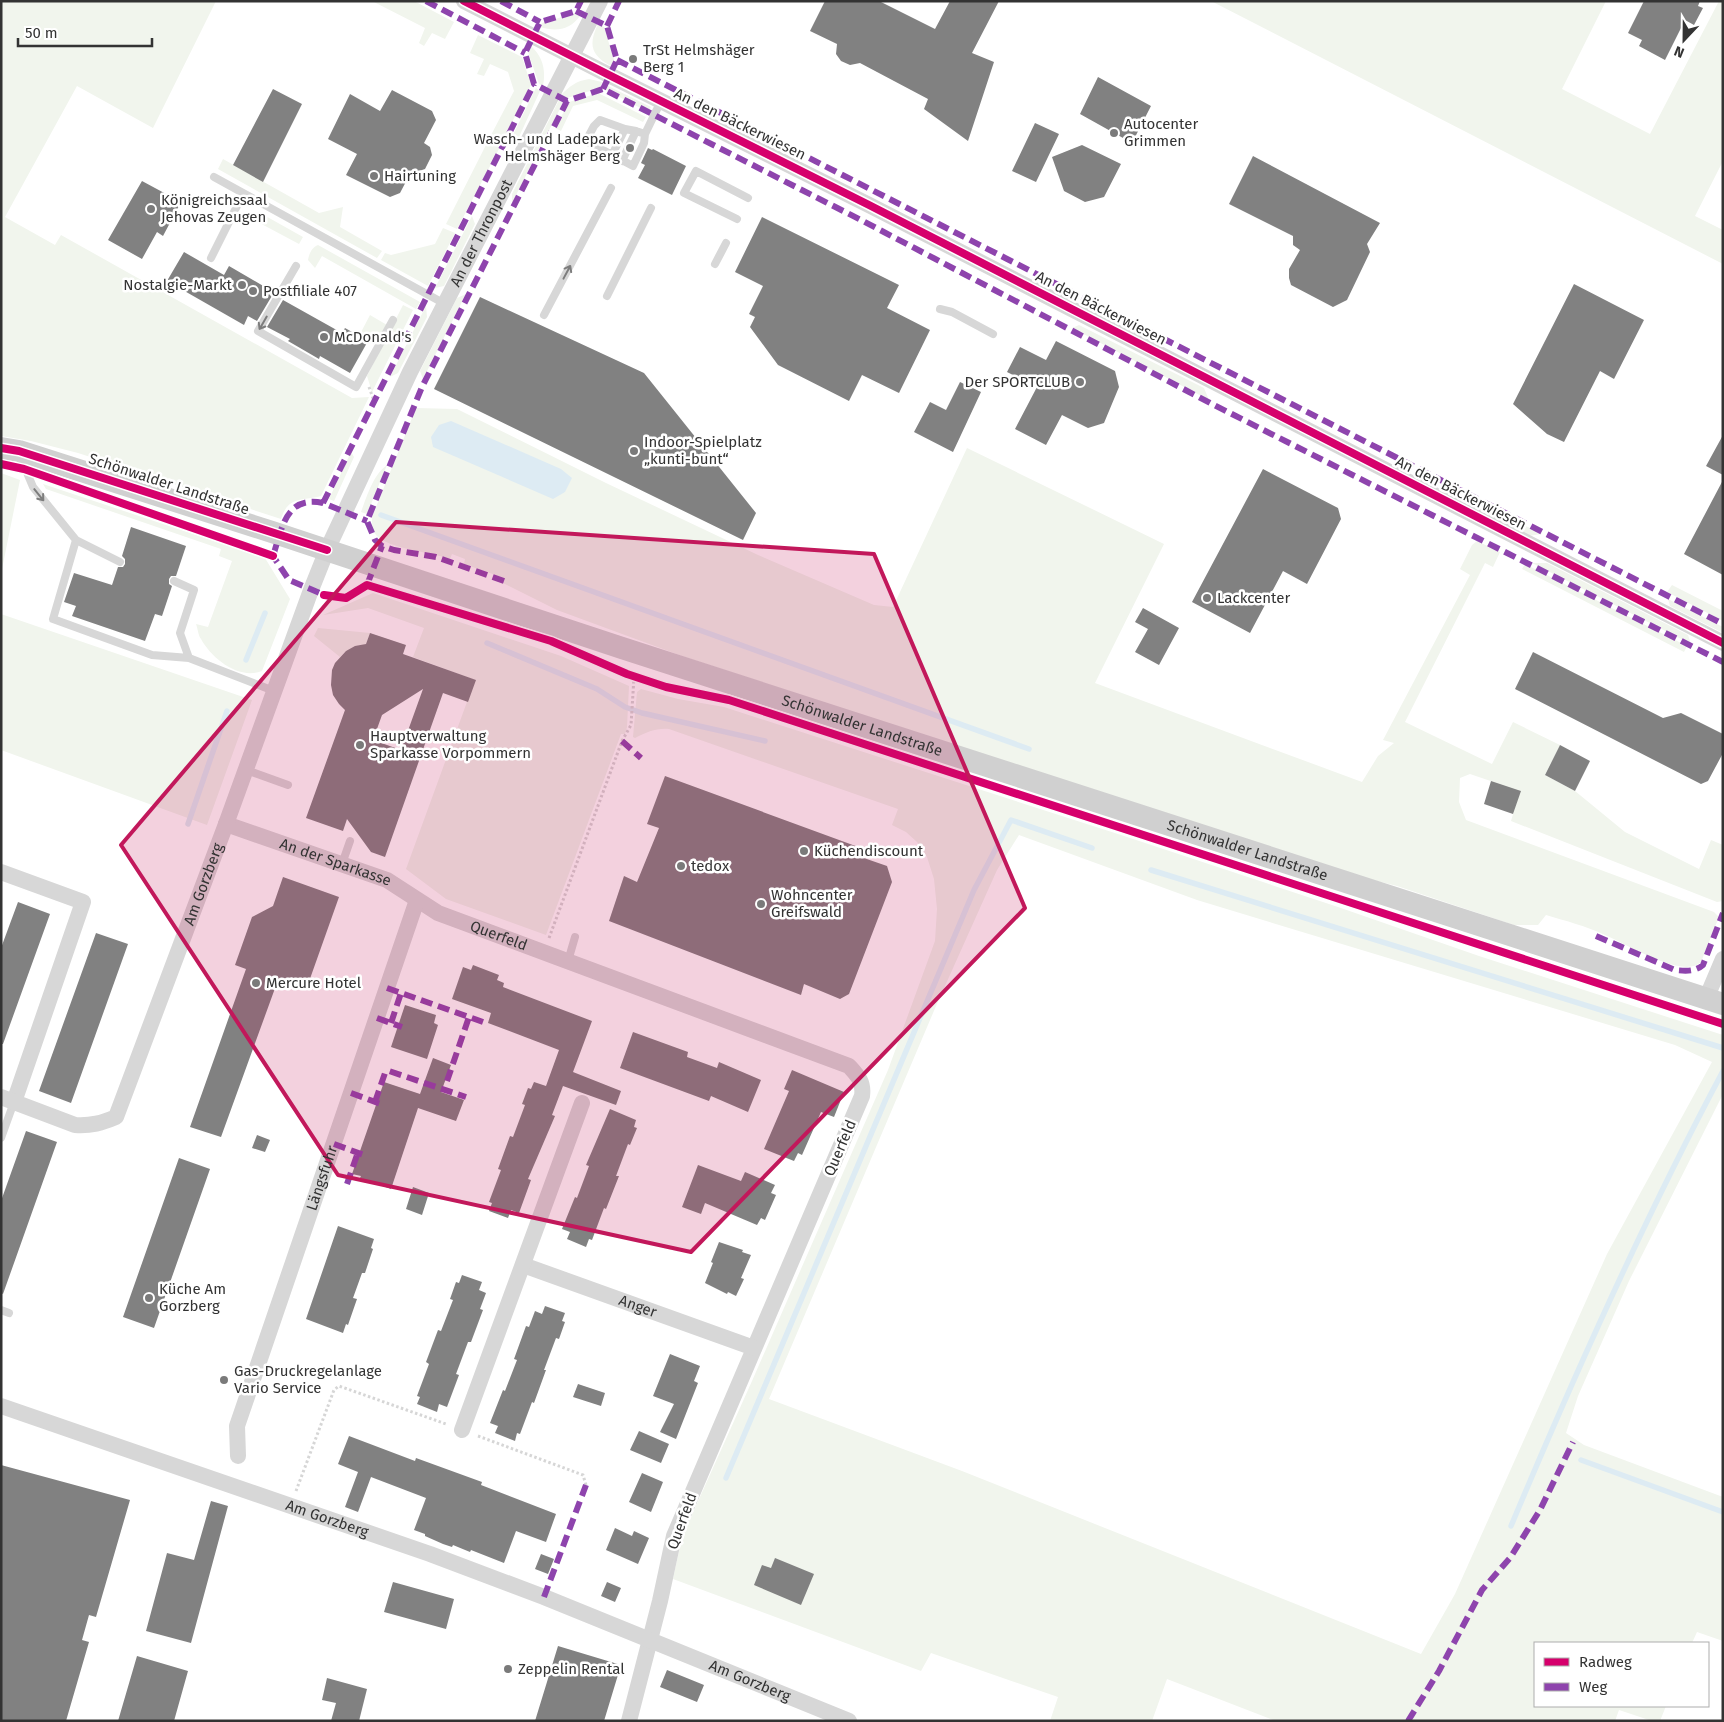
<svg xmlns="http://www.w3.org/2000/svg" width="1724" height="1722" viewBox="0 0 1724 1722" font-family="'Fira Sans',sans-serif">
<rect width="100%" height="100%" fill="#fff"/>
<path fill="#f1f5ed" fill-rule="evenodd" d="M1,1H216L153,128L77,86L5,217L55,245L61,235L352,398L369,397L321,496C302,501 288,496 281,519L78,453L31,441L1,436Z
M372,1H414L454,22L445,39L432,33L424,46L419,43L425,28Z
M1211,1H1606L1562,89L1650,134L1719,1H1723V161L1695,216L1723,230V264Z
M575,13L580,16C570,30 556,32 540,27L542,23Z
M598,24L604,27L614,60L611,66C591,55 588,45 598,24Z
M478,35L522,57L531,85L502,142L490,137L514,91L508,72L490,64L484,76L477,74L484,59L470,53Z
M531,46C543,57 546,70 543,86L539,84L528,52Z
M589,79L602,82L600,88L567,98L561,95C570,86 576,81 589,79Z
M606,85L651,107L648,112L604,89Z
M536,88L540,91L519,137L511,139Z
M598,93L646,117L643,122L597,100L573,106L561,131L555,128L569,102Z
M559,100L564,101L512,203V194Z
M488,141L500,147L457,229L446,224Z
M223,159L319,213L343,207L340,227L382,251L377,258L218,169Z
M262,214L303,237L299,244L254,220Z
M472,216L475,224L444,286L435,288Z
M443,228L455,233L428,286L381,260L385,253L391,255L435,244Z
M318,245L420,302L416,309L322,256L315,268L308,260C309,254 312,247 318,245Z
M466,294L423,379L420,371L457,298Z
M403,305L413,310L372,392L367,376Z
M426,306L427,317L398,373L390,377Z
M370,315L387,325L376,345L359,336Z
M1079,325L1204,388L1209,400L1072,328Z
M416,408L457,409L606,483L758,555L874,605L893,607L967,448L1164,544L1095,683L1362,782L1378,756L1394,743L1383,740L1470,575L1460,569L1472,545L1477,541L1500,552L1493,567L1485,563L1405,722L1492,764L1513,722L1560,745L1545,775L1575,791L1625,832L1699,869L1711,840L1723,845V901L1717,902L1511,821L1520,791L1470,774L1460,778L1459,802L1466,820L1714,912L1719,917L1701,962C1683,980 1625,943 1605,935C1586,926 1566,921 1546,915L1538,925H1514L1397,886L1345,873L682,656L557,610L503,583L504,578L464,564L465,559L452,554L450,559C432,552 388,549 376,535C372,530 372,523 372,517Z
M351,452L354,457L335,499L334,501L329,499Z
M387,465L367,514L361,512C367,496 373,475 387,465Z
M1,473L20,480L1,574Z
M43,484L265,558L290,599L262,671C239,680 212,659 201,639C198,635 198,629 196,624L208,627L232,561L219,556L221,549L46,489Z
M1461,493L1542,534L1528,536L1463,502Z
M1532,563H1547L1688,635L1691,644Z
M1525,564L1687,646L1684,652L1522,569Z
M1672,585L1723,611V621L1667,592Z
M373,593L561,656L629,686L627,727L625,734H621L546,935L446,899L406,869L475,680L413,657L424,628L368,608L323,615Z
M1668,599L1723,627V633L1670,606Z
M1,614L252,700L207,825L1,750Z
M318,628L370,633L366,644L346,651L340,657L314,636Z
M641,689L678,699L724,707L1121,835L1338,907L1479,956L1723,1035V1094L1629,1281L1578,1396L1566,1433L1584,1445L1723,1497V1641L1697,1632L1692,1643H1535V1706H1666L1660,1721H1652L1619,1710L1615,1721H1276L1167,1679L1152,1721H1050L1058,1697L931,1653L921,1671L673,1579L682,1537L752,1381L888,1070L935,941L937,909L934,879L927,857L917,842L906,832L892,825L898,809L669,729C656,728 647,732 635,738L633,737L637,692ZM1019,835L1197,900L1675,1045L1712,1062L1607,1254L1455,1594L1421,1654L962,1471L769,1399L936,1006L997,870Z"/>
<path fill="#ddebf3" d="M451,421L561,469L572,478L565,492L553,499L433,447L431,437L439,425Z"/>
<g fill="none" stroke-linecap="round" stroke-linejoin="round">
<path stroke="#ddebf3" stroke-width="5.5" d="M381,515L1029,749
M487,643L597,689L625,707L642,713L765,741
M246,660L265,613
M188,824L227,711
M1151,870L1723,1048
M1581,1460L1723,1512
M726,1478L974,890L1011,820L1092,848
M1511,1526C1576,1371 1644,1219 1723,1071"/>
</g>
<path fill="#818181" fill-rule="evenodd" d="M825,1H879L935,29L950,1H999L972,53L994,62L968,141L924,109L928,99L860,63L850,65L841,61L836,54L837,44L810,31Z
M1644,1H1700L1698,6L1703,8L1694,25L1685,20L1665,60L1639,46L1642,40L1628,33Z
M1098,77L1151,106L1132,143L1080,114Z
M273,89L302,104L263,182L233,165Z
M392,90L432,111L436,120L424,143L430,147L432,155L425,169L410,174L400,193L390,197L346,175L357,154L328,139L350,94L380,111Z
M1035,123L1059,134L1036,182L1012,171Z
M1082,145L1121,164L1104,197L1085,202L1064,191L1052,157Z
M648,148L652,150L653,149L686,166L672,195L638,178L645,165L641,163Z
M1253,156L1380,223L1367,244L1370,252L1347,300L1333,307L1291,285L1289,278V269L1300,250L1293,245V236L1229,204Z
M142,181L181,202L163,236L157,232L142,259L108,240Z
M762,217L899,285L887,308L930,330L899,393L862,375L849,401L778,365L750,327L755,317L749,314L763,286L735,272Z
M184,252L224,275L229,266L265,287L264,289L273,294L257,321L248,316L244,325L167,281Z
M1574,284L1644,320L1614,379L1600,371L1564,442L1547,434L1513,404Z
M480,297L644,373L756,513L743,540L434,389Z
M283,300L342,333L345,328L368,341L350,373L320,356L319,359L288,341L290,339L267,327Z
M1056,341L1115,371L1119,387L1104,423L1088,428L1062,415L1046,445L1015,429L1037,387L1007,372L1020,347L1046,360Z
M960,382L981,392L953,452L914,432L930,402L946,410Z
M1723,435V475L1706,466Z
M1263,469L1338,508L1341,519L1307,584L1283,571L1250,633L1192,602Z
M1723,480V575L1684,554Z
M131,527L186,546L176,576H171L169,579V584L172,586L162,616L155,614L145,641L72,616L76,606L64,602L74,573L112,585L118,567H123L125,564V559L122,556Z
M1143,608L1179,628L1159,665L1135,652L1148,629L1135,622Z
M370,633L406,645L403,654L476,680L468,702L443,693L385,857L371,852L347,819L343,831L306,818L345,710L339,704L333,695L331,685L332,670L335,663L346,651L355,646L366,644ZM423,689L401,750L373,740L382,715Z
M1533,652L1663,718L1681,713L1723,734V753L1708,781L1701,784L1515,689Z
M1560,745L1590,761L1575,791L1545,775Z
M665,776L861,848L858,856L887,866L892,882L849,994L840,999L804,984L801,995L609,921L624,876L637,882L659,828L647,824Z
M1491,781L1521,791L1513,814L1484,804Z
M283,877L339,897L306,990L278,980L221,1137L190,1127L246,969L235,965L252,917L273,906Z
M18,902L50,914L3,1044H1V948Z
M96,933L128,944L71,1103L39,1091Z
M473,965L499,975L497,980L504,983L503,987L592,1021L573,1072L621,1091L616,1105L563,1086L552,1115L555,1116L528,1179L531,1180L519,1213L511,1210L508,1218L489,1211L492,1203L489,1202L501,1170L498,1169L510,1136L513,1137L525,1105L522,1104L528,1088L531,1089L534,1082L546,1086L559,1050L488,1023L491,1013L452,999L463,967L471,970Z
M405,1005L436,1015L434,1023L438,1025L427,1059L391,1047Z
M633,1032L688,1052L687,1057L717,1068L719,1062L761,1080L748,1112L711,1096L709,1101L620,1068Z
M433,1058L451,1065L441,1092L464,1100L456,1121L418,1108L391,1189L360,1178L361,1176L352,1174L384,1082L420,1094Z
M792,1070L844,1092L834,1117L821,1112L802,1155L798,1153L794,1161L764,1149L789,1091L784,1089Z
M610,1109L636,1120L634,1127L637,1128L630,1145L628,1144L616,1176H619L606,1209L604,1208L592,1240L589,1239L586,1247L567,1239L570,1232L562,1229L575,1197L577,1198L589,1166L586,1165Z
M26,1131L57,1142L3,1294L1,1293V1201Z
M257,1135L270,1140L265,1152L252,1148Z
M179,1158L210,1169L154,1328L123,1317Z
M698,1165L741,1181L745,1172L775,1185L771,1193L776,1195L765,1220L761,1218L757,1225L705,1203L701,1214L682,1207Z
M413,1187L429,1193L422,1215L406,1209Z
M338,1226L374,1239L371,1248L373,1249L365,1273H362L353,1298L357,1299L348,1325L346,1324L343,1333L306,1319Z
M719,1242L743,1250L742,1252L751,1255L741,1278L744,1279L736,1296L728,1292L727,1294L705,1283L713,1263L711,1262Z
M462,1275L482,1282L479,1290L486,1293L480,1309L483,1310L471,1342H468L456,1374L459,1375L447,1407L439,1404L437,1412L417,1404L420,1397L417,1396L429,1364L426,1362L438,1330L441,1331L453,1300L450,1299L456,1282L459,1283Z
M545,1306L565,1313L562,1321L565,1322L559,1339L556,1338L544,1370H546L534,1403L532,1402L520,1434L517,1433L515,1441L495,1433L498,1426L490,1423L503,1390L505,1391L517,1360L514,1359L526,1326L529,1327L535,1311L542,1314Z
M670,1354L700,1366L694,1381L698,1383L676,1439L660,1432L674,1404L653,1396Z
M578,1384L605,1393L601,1406L573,1397Z
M639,1431L669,1444L661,1463L630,1450Z
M349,1436L415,1461L416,1458L482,1482L481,1485L556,1514L546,1542L516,1531L504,1563L471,1550L470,1552L453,1545L452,1547L443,1544L425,1536V1534L414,1530L426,1498L371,1477L358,1512L345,1507L358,1472L338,1464Z
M1,1465L130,1500L96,1617L89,1615L82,1640L89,1642L66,1721H1Z
M642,1473L663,1482L651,1512L629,1502Z
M211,1501L228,1506L191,1643L146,1631L167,1553L194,1560Z
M615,1528L632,1536L634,1531L649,1538L638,1564L606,1550Z
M541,1554L554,1559L548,1574L535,1569Z
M775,1558L814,1574L801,1605L754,1585L762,1565L771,1568Z
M393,1582L454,1599L446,1629L384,1612Z
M607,1582L621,1588L615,1602L601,1596Z
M558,1646L621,1665L604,1721H535Z
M137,1656L188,1671L174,1721H118Z
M667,1670L704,1685L697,1702L660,1687Z
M327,1678L367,1689L359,1721H331L336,1703L322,1700Z"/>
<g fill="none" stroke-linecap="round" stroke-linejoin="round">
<path stroke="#d6d6d6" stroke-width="3" stroke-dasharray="2.5 2.5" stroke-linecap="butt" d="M369,387L374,401
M549,938L622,741L631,725L634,677
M478,1436L583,1475L586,1485
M296,1491L334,1390L339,1386L446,1424"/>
<path stroke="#d7d7d7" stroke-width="8" d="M625,129L600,120L594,126L586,141L633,166L644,143L645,134
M612,155L625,129L636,131
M622,161L636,131L645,134L661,101
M214,177L445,304
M737,219L684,193L696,171L748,198
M211,258L243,194
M715,264L726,243
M296,266L258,331L356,387L393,320
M607,296L651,208
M940,309L952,312L993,334
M544,315L611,188
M20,456L33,487L76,540L120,562
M76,540L53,619L152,655L189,658
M174,581L194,590L180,633L189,658L274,691
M246,770L288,785
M342,864L350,841
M568,961L575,937
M1,1138L14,1102
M1,1310L9,1313"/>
<g stroke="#d7d7d7" stroke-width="16">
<path d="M464,1L609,75L869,205L1723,643"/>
<path id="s1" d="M226,824L387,880L438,913L849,1066C858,1076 864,1082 862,1096L674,1536L660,1601L629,1721"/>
<path d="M1,872L83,902L14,1102"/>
<path d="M1706,999L1723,959"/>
<path id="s2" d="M1,1097L75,1125C91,1126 102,1123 116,1117L226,824L311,590L327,550L410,372L600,1"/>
<path id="s3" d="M523,1265L754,1348"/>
<path id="s4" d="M1,1406L430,1554L544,1597L849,1721"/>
<path d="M462,1430L582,1103"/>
<path id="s5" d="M238,1456L237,1426L417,900"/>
</g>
<path stroke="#d0d0d0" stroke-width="22" id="s6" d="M1,448L19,451L272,532L622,648L1723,1004"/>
<path stroke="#8e44ad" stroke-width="6" stroke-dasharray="12 6" stroke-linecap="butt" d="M426,1L525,53
M501,1L540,22
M576,11L607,26L617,60L603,89
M607,26L619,1
M617,60L1723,624
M567,101L534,84L525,53L540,22L576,11L581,1
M323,503L534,84
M269,554L273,556L289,580L327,596
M273,556C282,528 286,495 323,503L367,521
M504,581L436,557L394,550L382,546L375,540L367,521L422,387L567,101L603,89L861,220L1212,404L1723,662
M367,585L382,546
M622,741L641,758
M1596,936L1675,970C1685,971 1695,972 1703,965L1723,913
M387,988L483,1022
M377,1018L402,1027
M391,1023L401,993
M447,1081L469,1017
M351,1093L381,1104
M375,1102L385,1073L389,1071L466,1097
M334,1144L364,1155
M347,1184L358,1152
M544,1597L586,1485
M1408,1721L1439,1671L1482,1590L1510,1558L1540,1510L1573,1442"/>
<g stroke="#fff" stroke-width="11">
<path id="cycleway" d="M464,1L609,75L869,205L1723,643
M1,448L19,451L327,550
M1,464L24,469L273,556
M324,595L346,598L367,585L551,641L627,674L666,687L729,700L1723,1024"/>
</g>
<use href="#cycleway" stroke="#d6006c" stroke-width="8"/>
</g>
<defs><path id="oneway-shaft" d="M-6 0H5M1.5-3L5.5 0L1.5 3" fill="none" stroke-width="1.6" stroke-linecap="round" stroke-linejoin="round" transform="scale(1.25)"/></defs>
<g stroke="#7d7d7d">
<use href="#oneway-shaft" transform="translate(567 272) rotate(-62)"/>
<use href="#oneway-shaft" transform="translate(263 323) rotate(120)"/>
<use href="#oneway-shaft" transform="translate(39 495) rotate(51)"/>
</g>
<path fill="#c2185b" fill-opacity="0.2" stroke="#c2185b" stroke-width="4" stroke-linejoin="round" d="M396,522L874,554L1025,908L691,1252L338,1175L121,845Z"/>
<g fill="#7a7a7a" stroke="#fff" stroke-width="2">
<circle cx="633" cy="59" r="5"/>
<circle cx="1114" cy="133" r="5"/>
<circle cx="630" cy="148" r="5"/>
<circle cx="374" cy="176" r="5"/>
<circle cx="151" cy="209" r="5"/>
<circle cx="242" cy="285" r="5"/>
<circle cx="253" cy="291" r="5"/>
<circle cx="324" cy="337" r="5"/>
<circle cx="1080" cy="382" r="5"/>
<circle cx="634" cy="451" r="5"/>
<circle cx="1207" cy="598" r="5"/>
<circle cx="360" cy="745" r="5"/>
<circle cx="804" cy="851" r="5"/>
<circle cx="681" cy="866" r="5"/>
<circle cx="761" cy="904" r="5"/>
<circle cx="256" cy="983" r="5"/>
<circle cx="149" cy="1298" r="5"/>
<circle cx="224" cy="1380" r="5"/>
<circle cx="508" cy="1669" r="5"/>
</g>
<g text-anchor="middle" stroke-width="5" stroke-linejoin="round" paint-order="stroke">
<g font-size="15" fill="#333" stroke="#fff" text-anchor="start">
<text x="643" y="55">TrSt Helmshäger<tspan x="643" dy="17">Berg 1</tspan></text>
<text x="1124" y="129">Autocenter<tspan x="1124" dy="17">Grimmen</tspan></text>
<text x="620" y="144" text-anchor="end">Wasch- und Ladepark<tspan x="620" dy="17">Helmshäger Berg</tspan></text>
<text x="384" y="181">Hairtuning</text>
<text x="161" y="205">Königreichssaal<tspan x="161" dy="17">Jehovas Zeugen</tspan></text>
<text x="232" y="290" text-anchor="end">Nostalgie-Markt</text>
<text x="263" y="296">Postfiliale 407</text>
<text x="334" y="342">McDonald's</text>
<text x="1070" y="387" text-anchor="end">Der SPORTCLUB</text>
<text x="644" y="447">Indoor-Spielplatz<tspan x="644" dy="17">„kunti-bunt“</tspan></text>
<text x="1217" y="603">Lackcenter</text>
<text x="370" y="741">Hauptverwaltung<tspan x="370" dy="17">Sparkasse Vorpommern</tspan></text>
<text x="814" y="856">Küchendiscount</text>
<text x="691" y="871">tedox</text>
<text x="771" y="900">Wohncenter<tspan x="771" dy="17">Greifswald</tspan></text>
<text x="266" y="988">Mercure Hotel</text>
<text x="159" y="1294">Küche Am<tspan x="159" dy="17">Gorzberg</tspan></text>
<text x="234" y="1376">Gas-Druckregelanlage<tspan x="234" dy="17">Vario Service</tspan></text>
<text x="518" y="1674">Zeppelin Rental</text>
</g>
<g font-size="15" fill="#333" stroke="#fff">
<text transform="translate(740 124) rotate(26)" y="5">An den Bäckerwiesen</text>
<text dy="5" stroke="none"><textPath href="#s2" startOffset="1079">An der Thronpost</textPath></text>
<text transform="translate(1101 308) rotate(27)" y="5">An den Bäckerwiesen</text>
<text transform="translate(169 484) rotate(18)" y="5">Schönwalder Landstraße</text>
<text transform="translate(1461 493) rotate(27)" y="5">An den Bäckerwiesen</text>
<text dy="5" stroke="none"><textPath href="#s6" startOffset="905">Schönwalder Landstraße</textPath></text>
<text dy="5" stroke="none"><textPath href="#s6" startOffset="1310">Schönwalder Landstraße</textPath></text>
<text dy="5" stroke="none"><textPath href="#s1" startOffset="116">An der Sparkasse</textPath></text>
<text dy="5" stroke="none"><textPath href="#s2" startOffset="370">Am Gorzberg</textPath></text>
<text dy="5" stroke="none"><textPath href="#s1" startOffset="296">Querfeld</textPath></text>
<text transform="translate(840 1148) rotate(-67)" y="5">Querfeld</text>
<text dy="5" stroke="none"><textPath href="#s5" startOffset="292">Längsfuhr</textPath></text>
<text dy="5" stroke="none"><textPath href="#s3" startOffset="122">Anger</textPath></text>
<text dy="5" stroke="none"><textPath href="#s4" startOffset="345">Am Gorzberg</textPath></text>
<text transform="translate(682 1521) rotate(-70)" y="5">Querfeld</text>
<text dy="5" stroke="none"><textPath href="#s4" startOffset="798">Am Gorzberg</textPath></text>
</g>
</g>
<rect width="1724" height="1722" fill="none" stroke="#333333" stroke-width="5"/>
<rect x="1534" y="1642" width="175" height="65" fill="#ffffff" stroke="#adadad"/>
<rect x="1544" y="1658" width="25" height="8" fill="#d6006c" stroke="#adadad"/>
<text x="1579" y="1667" font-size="15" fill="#333333">Radweg</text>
<rect x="1544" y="1683" width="25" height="8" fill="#8e44ad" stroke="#adadad"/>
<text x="1579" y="1692" font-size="15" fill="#333333">Weg</text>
<g transform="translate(1684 40) rotate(202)" stroke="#ffffff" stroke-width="4" paint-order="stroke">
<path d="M0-4L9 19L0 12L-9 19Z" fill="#333333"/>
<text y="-8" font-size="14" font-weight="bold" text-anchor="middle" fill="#333333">N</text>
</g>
<path d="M18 38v8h134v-8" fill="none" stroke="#333333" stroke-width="2.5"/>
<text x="25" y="38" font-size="15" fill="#333333" stroke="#ffffff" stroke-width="4" paint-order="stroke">50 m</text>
</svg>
